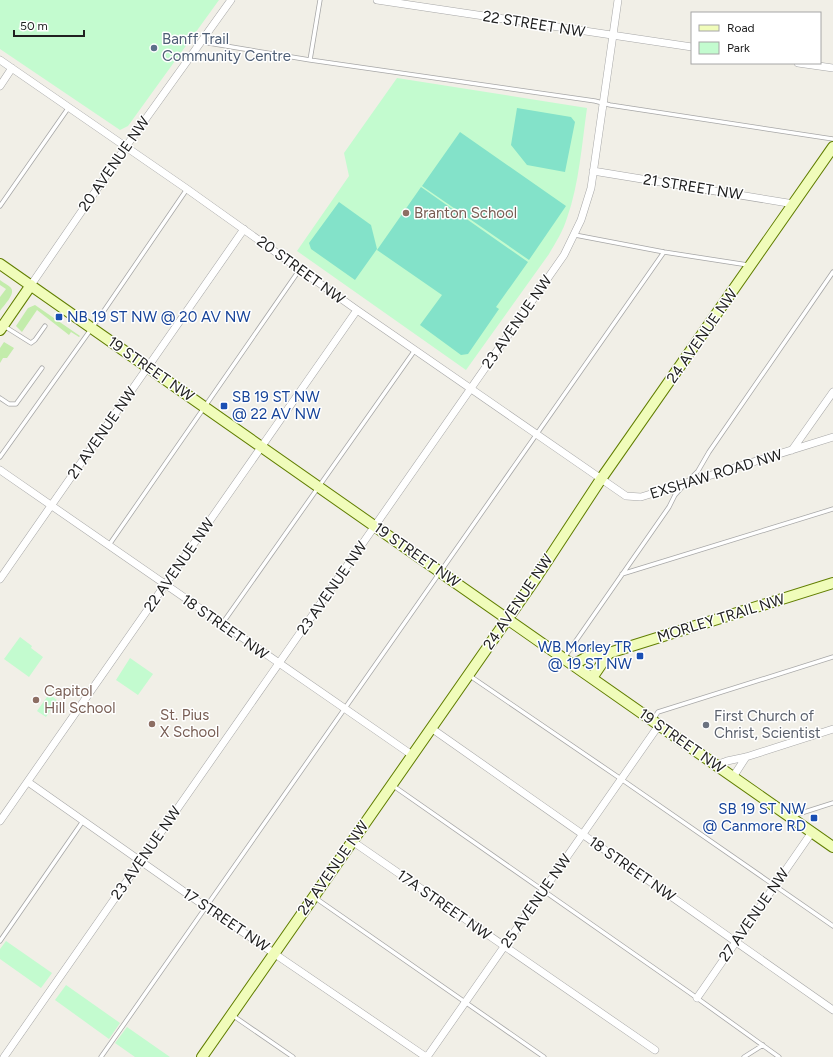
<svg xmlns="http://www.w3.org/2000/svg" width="833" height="1057" viewBox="0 0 833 1057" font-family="Figtree,sans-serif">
<rect width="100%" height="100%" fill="#f1efe7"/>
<path fill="#c3ecab" d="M0,280C3,283 9,285 11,288C16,294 3,306 0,311V297L6,289L0,285Z
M35,305L80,336L79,337L71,332L69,335L37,310L22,332L16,326L28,308Z
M4,342L14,348L7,358H3L0,363V348Z"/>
<path fill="#c3fbcf" d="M0,0H219L128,126L120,130L0,49Z
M397,78L587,108C582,143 579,185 567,218C563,231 556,242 549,254L466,370L297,251L349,176L344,153Z
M20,637L32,646L31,648L43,657L29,677L4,659Z
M130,658L153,674L138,695L116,680Z
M49,694L57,700L46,717L37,711Z
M6,941L52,973L41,988L0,959V949Z
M66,985L120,1023L109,1039L55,1000Z
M127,1027L170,1057H135L115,1043Z"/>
<path fill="#83e2c9" d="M517,108L571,117L575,122L565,172L527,165L511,145Z
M460,132L566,206L529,260L422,186Z
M421,187L528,262L496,307L499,309L468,354L461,355L420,325L442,295L377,250Z
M339,202L371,225L377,249L355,280L311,249L309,243Z"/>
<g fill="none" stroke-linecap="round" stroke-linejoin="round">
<g stroke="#a7a7a7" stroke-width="5">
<path id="lane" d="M202,42L310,60L595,101L610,105L833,139
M310,60L320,0
M0,206L69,107
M575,235L664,252L748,265
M4,326L31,343L35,340L45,326
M0,398L9,404H16L42,368
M0,457L99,318L187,189
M689,480L698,471L709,452L833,272
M109,545L300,269
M622,574L833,509
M222,624L415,350
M564,658L669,507L675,495L683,486
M470,676L621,779L833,926
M653,720L658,712L833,657
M392,785L690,993L779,1057
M792,816L833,803
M314,897L544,1057
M0,941L83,821
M232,1015L293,1057
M101,1057L664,252
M744,1057L763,1045"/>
</g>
<g stroke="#a7a7a7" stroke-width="8">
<path id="street" d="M377,0L692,47
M0,60L187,189L357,310L626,496L641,497L833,437
M798,63L833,68
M0,86L12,68
M593,171L794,204
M31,285L132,138L231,0
M792,450L833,392
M0,470L412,755
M0,579L244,229
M431,728L833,1010
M716,765L727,761L746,757L833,729
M733,777L746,757
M28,782L206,907L426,1057
M0,821L357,310
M352,841L655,1050
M697,998L812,832
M4,1057L564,255L581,220L591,188L618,0
M427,1057L659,725"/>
</g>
<g stroke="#617e01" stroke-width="12">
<path id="secondary" d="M0,264L833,847
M0,330L31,285
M573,665L594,653H609L833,583
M592,678L609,653
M202,1057L536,578L601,479L833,147"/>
</g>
<use href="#lane" stroke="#fff" stroke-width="3.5"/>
<use href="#street" stroke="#fff" stroke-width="7"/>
<use href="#secondary" stroke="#f0fcba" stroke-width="10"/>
</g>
<circle fill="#5c6f8a" stroke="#fff" stroke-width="1.5" cx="154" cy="48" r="4"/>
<g fill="#8d6e63" stroke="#fff" stroke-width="1.5">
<circle cx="406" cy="213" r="4"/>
<circle cx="36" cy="700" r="4"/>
<circle cx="152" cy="724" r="4"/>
</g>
<g fill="#1a4fb4" stroke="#fff" stroke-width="1.5">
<rect x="55" y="313" width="8" height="8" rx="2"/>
<rect x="220" y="402" width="8" height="8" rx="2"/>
<rect x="636" y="652" width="8" height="8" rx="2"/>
<rect x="810" y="814" width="8" height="8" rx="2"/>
</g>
<circle fill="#6b7280" stroke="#fff" stroke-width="1.5" cx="706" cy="725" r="4"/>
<g text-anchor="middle" stroke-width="3" stroke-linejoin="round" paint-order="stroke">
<g font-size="15" fill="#202020" stroke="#fff">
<text transform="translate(534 24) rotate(9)" y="5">22 STREET NW</text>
<text transform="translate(114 164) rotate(-55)" y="5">20 AVENUE NW</text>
<text transform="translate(693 187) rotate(9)" y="5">21 STREET NW</text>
<text transform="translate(301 270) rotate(36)" y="5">20 STREET NW</text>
<text transform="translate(517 322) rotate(-55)" y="5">23 AVENUE NW</text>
<text transform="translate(702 336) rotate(-55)" y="5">24 AVENUE NW</text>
<text transform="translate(151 369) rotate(35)" y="5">19 STREET NW</text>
<text transform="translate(102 433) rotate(-55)" y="5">21 AVENUE NW</text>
<text transform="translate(716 474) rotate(-17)" y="5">EXSHAW ROAD NW</text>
<text transform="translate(417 555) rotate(35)" y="5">19 STREET NW</text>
<text transform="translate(179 565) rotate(-55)" y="5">22 AVENUE NW</text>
<text transform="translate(332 588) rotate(-55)" y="5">23 AVENUE NW</text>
<text transform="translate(518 602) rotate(-56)" y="5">24 AVENUE NW</text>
<text transform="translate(721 618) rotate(-17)" y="5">MORLEY TRAIL NW</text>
<text transform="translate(225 627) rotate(35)" y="5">18 STREET NW</text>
<text transform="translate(682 741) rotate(35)" y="5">19 STREET NW</text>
<text transform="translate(146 853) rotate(-55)" y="5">23 AVENUE NW</text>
<text transform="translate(333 868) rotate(-55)" y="5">24 AVENUE NW</text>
<text transform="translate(632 869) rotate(35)" y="5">18 STREET NW</text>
<text transform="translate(536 901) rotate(-55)" y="5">25 AVENUE NW</text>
<text transform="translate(444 905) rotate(35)" y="5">17A STREET NW</text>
<text transform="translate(754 915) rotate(-55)" y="5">27 AVENUE NW</text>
<text transform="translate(226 920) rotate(34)" y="5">17 STREET NW</text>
</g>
<g font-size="15" fill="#4e5e75" stroke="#fff" text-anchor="start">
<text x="162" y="44">Banff Trail<tspan x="162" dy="17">Community Centre</tspan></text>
</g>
<g font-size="15" fill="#785e54" stroke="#fff" text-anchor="start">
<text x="414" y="218">Branton School</text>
<text x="44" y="696">Capitol<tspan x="44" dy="17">Hill School</tspan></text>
<text x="160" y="720">St. Pius<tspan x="160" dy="17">X School</tspan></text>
</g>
<g font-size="15" fill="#164399" stroke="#fff" text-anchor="start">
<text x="67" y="322">NB 19 ST NW @ 20 AV NW</text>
<text x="232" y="402">SB 19 ST NW<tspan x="232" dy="17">@ 22 AV NW</tspan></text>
<text x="632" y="652" text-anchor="end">WB Morley TR<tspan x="632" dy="17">@ 19 ST NW</tspan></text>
<text x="806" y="814" text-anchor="end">SB 19 ST NW<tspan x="806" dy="17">@ Canmore RD</tspan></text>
</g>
<g font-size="15" fill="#5b616d" stroke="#fff" text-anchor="start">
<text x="714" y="721">First Church of<tspan x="714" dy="17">Christ, Scientist</tspan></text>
</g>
</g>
<rect x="691" y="12" width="130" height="52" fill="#ffffff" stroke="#a6a6a6"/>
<rect x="699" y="25" width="20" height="6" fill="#f0fcba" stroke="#a6a6a6"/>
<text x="727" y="32" font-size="12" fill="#202020">Road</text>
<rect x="699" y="42" width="20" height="12" fill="#c3fbcf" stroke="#a6a6a6"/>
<text x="727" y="52" font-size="12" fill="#202020">Park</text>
<path d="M14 30v6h70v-6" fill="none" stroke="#202020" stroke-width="2"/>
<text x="20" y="30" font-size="12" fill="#202020" stroke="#ffffff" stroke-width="3" paint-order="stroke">50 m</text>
</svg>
